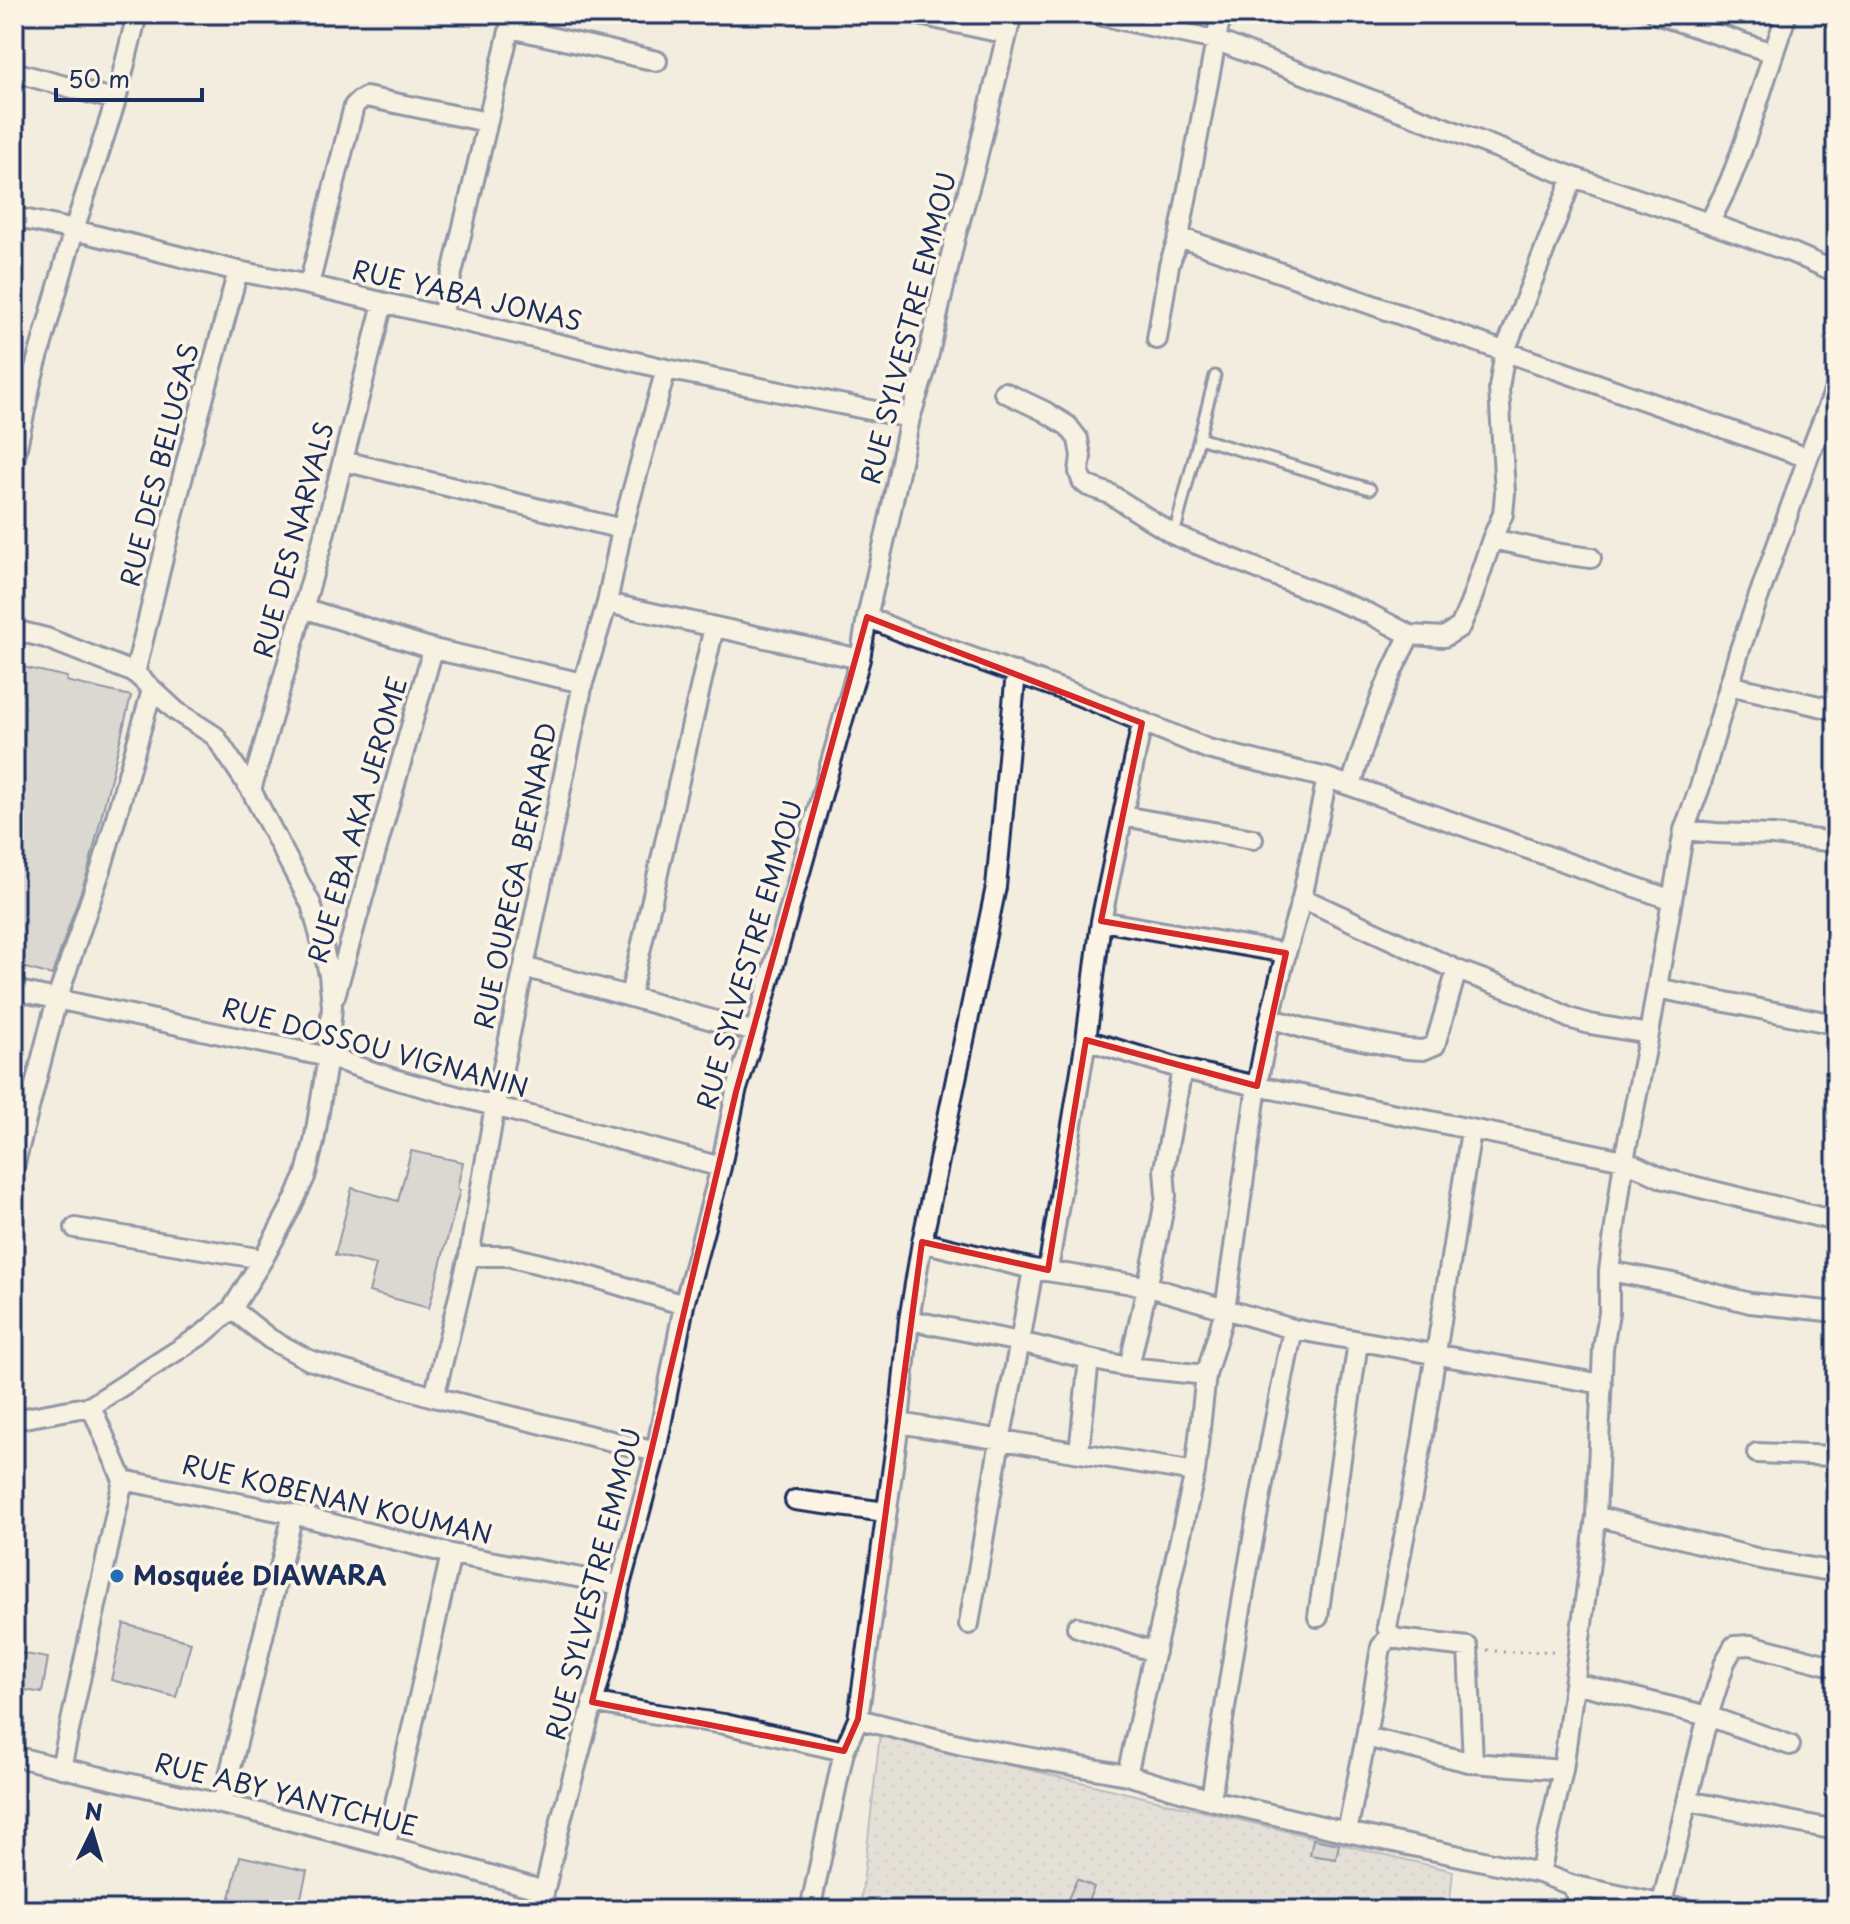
<svg xmlns="http://www.w3.org/2000/svg" width="1850" height="1924" viewBox="0 0 1850 1924" font-family="'Playpen Sans',sans-serif">
<defs>
<pattern id="park-dots" width="8" height="8" patternUnits="userSpaceOnUse" patternTransform="scale(2)"><rect width="8" height="8" fill="#d3d1cc"/><path d="M2 2h.1M6 6h.1" fill="none" stroke="#b5b4b2" stroke-width="1.8" stroke-linecap="round"/></pattern>
</defs>
<rect width="100%" height="100%" fill="#f3ede0"/>
<filter id="ink" filterUnits="userSpaceOnUse"><feTurbulence type="fractalNoise" baseFrequency=".0125" numOctaves="2"/><feDisplacementMap in="SourceGraphic" scale="16" xChannelSelector="R" yChannelSelector="G"/><feConvolveMatrix kernelMatrix="1 2 1 2 8 2 1 2 1" color-interpolation-filters="sRGB"/></filter>
<g filter="url(#ink)">
<path fill="url(#park-dots)" stroke="#778095" stroke-width="2" d="M880,1734L1453,1871L1449,1910H860Z"/>
<path fill="#bebec0" stroke="#1b2f5e" stroke-width="2" d="M14,665L67,677L66,681L131,696L88,871L52,975L14,965Z
M411,1151L463,1162L457,1189L460,1190L429,1308L369,1292L376,1265L335,1255L352,1188L398,1201Z
M124,1624L191,1642L176,1697L111,1680Z
M14,1652L48,1658L42,1693L14,1688Z
M1313,1839L1339,1844L1336,1859L1310,1855Z
M240,1856L307,1871L298,1910H227Z
M1077,1879L1094,1887L1084,1910H1063Z"/>
<g fill="none" stroke-linecap="round" stroke-linejoin="round">
<g stroke="#1b2f5e" stroke-width="15">
<path id="lane" d="M1199,438L1370,489
M1174,535L1215,376"/>
</g>
<g stroke="#1b2f5e" stroke-width="24">
<path id="street" d="M915,14L1007,34
M1094,14L1215,40L1573,177L1709,223L1793,253L1836,272
M1656,14L1773,53
M510,28L657,61
M14,72L116,100
M14,217L74,230L238,271L309,285L666,369L910,418
M1709,223C1717,208 1725,193 1731,178C1753,125 1767,68 1787,14
M1179,237L1808,458
M309,285L354,106L359,101L366,97L487,122
M442,316L513,14
M1157,339L1169,265L1179,237L1221,14
M1004,392L1044,411L1068,426L1078,439L1081,456L1079,472L1082,481L1088,486L1110,494L1174,535L1370,614L1410,635
M14,461L31,382L74,230L116,100L137,14
M344,461L622,529
M1492,539L1561,554L1591,558
M607,603L860,659
M303,608L433,649L583,683
M867,617L909,635L1075,694L1208,749L1327,778L1351,786L1672,900
M14,630L46,638L135,673L176,711L215,736L251,790L311,904L323,947L329,975L332,1006L328,1057L314,1142L305,1177L291,1207L263,1259L232,1309L203,1334L91,1406L14,1420
M1016,672L996,887L922,1242L909,1320L899,1423L858,1719L966,1746L1127,1775L1211,1800L1347,1832L1540,1873L1571,1885L1689,1910
M135,673L187,459L238,271
M1729,685L1836,710
M1351,786C1367,733 1384,683 1410,635L1444,637L1460,627L1470,604L1492,539L1503,514L1505,493L1499,388L1505,351L1573,177
M251,790L322,543L383,303
M1123,816L1253,839
M1684,830L1716,833L1773,835L1836,842
M1302,898L1457,970L1522,994L1569,1018L1590,1024L1649,1034
M1101,921L1286,953
M524,967L755,1032
M1657,988L1824,1022
M14,990L328,1057L401,1081L721,1167
M335,996L433,649
M630,996L714,627
M1270,1018L1306,1029L1407,1049L1423,1050L1435,1045L1457,970
M1086,1040L1182,1069L1257,1086L1624,1160L1664,1179L1836,1221
M1471,1131L1421,1448L1387,1627L1390,1635L1398,1639L1468,1647L1473,1763
M14,1167L57,999L103,863L152,690
M75,1228L263,1259
M922,1242L1033,1269L1146,1286L1293,1329L1602,1384
M469,1256H508L596,1278L684,1305
M1048,1270L1086,1040L1101,921L1142,723
M1609,1271L1673,1283L1750,1303L1836,1312
M232,1309L270,1339L309,1360L434,1397L656,1452
M909,1320L1020,1342L1089,1359L1129,1367L1206,1375
M1129,1367L1155,1252L1166,1196L1164,1169L1182,1069
M434,1397L469,1256L495,1106L583,683L607,603L622,529L666,369
M91,1406L123,1480L293,1514L451,1554L620,1585
M899,1423L1195,1472
M1079,1452L1089,1359
M1757,1453L1836,1456
M795,1500L886,1512
M1596,1516L1760,1559L1836,1572
M1318,1617L1358,1342
M969,1624L1000,1440L1020,1342L1033,1269
M1077,1627L1155,1652
M1575,1683L1708,1716L1790,1745
M592,1702L650,1713L724,1724L844,1751
M1366,1737L1381,1647L1390,1635
M14,1756C83,1774 152,1788 221,1804C330,1829 437,1859 544,1891
M61,1768L123,1480
M1127,1775L1195,1472L1206,1375L1225,1310L1257,1086L1270,1018L1286,953L1302,898L1327,778
M1211,1800C1234,1642 1261,1485 1293,1329
M1688,1801L1836,1830
M222,1804L293,1514
M1347,1832L1366,1737L1473,1763L1563,1770
M386,1844L451,1554
M1540,1873L1563,1770L1596,1516L1603,1348L1609,1313V1271L1624,1160L1649,1034L1684,830L1700,787L1739,652L1808,458L1836,387
M1571,1885L1580,1903L1587,1910
M1662,1903L1708,1716L1725,1662L1734,1646L1751,1645L1836,1667
M540,1910L562,1816L610,1642L620,1585L656,1452L684,1305L721,1167L736,1092L755,1032L860,659L867,617L888,525L910,418L925,371L955,238L974,170L1012,14
M810,1910L844,1751L858,1719"/>
</g>
<path stroke="#1b2f5e" stroke-width="3" stroke-dasharray="2 6" stroke-linecap="butt" d="M1487,1650L1504,1652L1559,1651"/>
<use href="#lane" stroke="#fcf5e5" stroke-width="9"/>
<use href="#street" stroke="#fcf5e5" stroke-width="18"/>
</g>
</g>
<path d="M0 0H1850V1924H0ZM867,617L1142,723L1101,921L1286,953L1257,1086L1086,1040L1048,1270L922,1242L858,1719L844,1751L592,1702L736,1092Z" fill="#f3ede0" fill-opacity=".55" fill-rule="evenodd"/>
<path fill="none" stroke="#d62828" stroke-width="6" stroke-linejoin="round" d="M867,617L1142,723L1101,921L1286,953L1257,1086L1086,1040L1048,1270L922,1242L858,1719L844,1751L592,1702L736,1092Z"/>
<circle fill="#1f6fb2" stroke="#fcf5e5" stroke-width="3" cx="117" cy="1576" r="8"/>
<g text-anchor="middle" stroke-width="7" stroke-linejoin="round" paint-order="stroke">
<g font-size="26" fill="#1b2f5e" stroke="#fcf5e5">
<text transform="translate(467 296) rotate(13)" y="9">RUE YABA JONAS</text>
<text transform="translate(909 328) rotate(-76)" y="9">RUE SYLVESTRE EMMOU</text>
<text transform="translate(160 465) rotate(-76)" y="9">RUE DES BELUGAS</text>
<text transform="translate(294 540) rotate(-75)" y="9">RUE DES NARVALS</text>
<text transform="translate(358 820) rotate(-74)" y="9">RUE EBA AKA JEROME</text>
<text transform="translate(516 876) rotate(-78)" y="9">RUE OUREGA BERNARD</text>
<text transform="translate(750 955) rotate(-74)" y="9">RUE SYLVESTRE EMMOU</text>
<text transform="translate(375 1048) rotate(15)" y="9">RUE DOSSOU VIGNANIN</text>
<text transform="translate(337 1500) rotate(13)" y="9">RUE KOBENAN KOUMAN</text>
<text transform="translate(594 1584) rotate(-76)" y="9">RUE SYLVESTRE EMMOU</text>
<text transform="translate(286 1795) rotate(14)" y="9">RUE ABY YANTCHUE</text>
</g>
<g font-size="26" font-weight="bold" fill="#1b2f5e" stroke="#fcf5e5" text-anchor="start">
<text x="133" y="1585">Mosquée DIAWARA</text>
</g>
</g>
<rect width="1850" height="1924" fill="none" stroke="#fcf5e5" stroke-width="48"/>
<rect x="24" y="24" width="1802" height="1876" fill="none" stroke="#1b2f5e" stroke-width="3" filter="url(#ink)"/>
<g transform="translate(92 1832) rotate(5)" stroke="#fcf5e5" stroke-width="6" paint-order="stroke">
<path d="M0-6L14 30L0 20L-14 30Z" fill="#1b2f5e"/>
<text y="-12" font-size="22" font-weight="bold" text-anchor="middle" fill="#1b2f5e">N</text>
</g>
<path d="M56 88v12h146v-12" fill="none" stroke="#1b2f5e" stroke-width="4"/>
<text x="68" y="88" font-size="24" fill="#1b2f5e" stroke="#fcf5e5" stroke-width="6" paint-order="stroke">50 m</text>
</svg>
